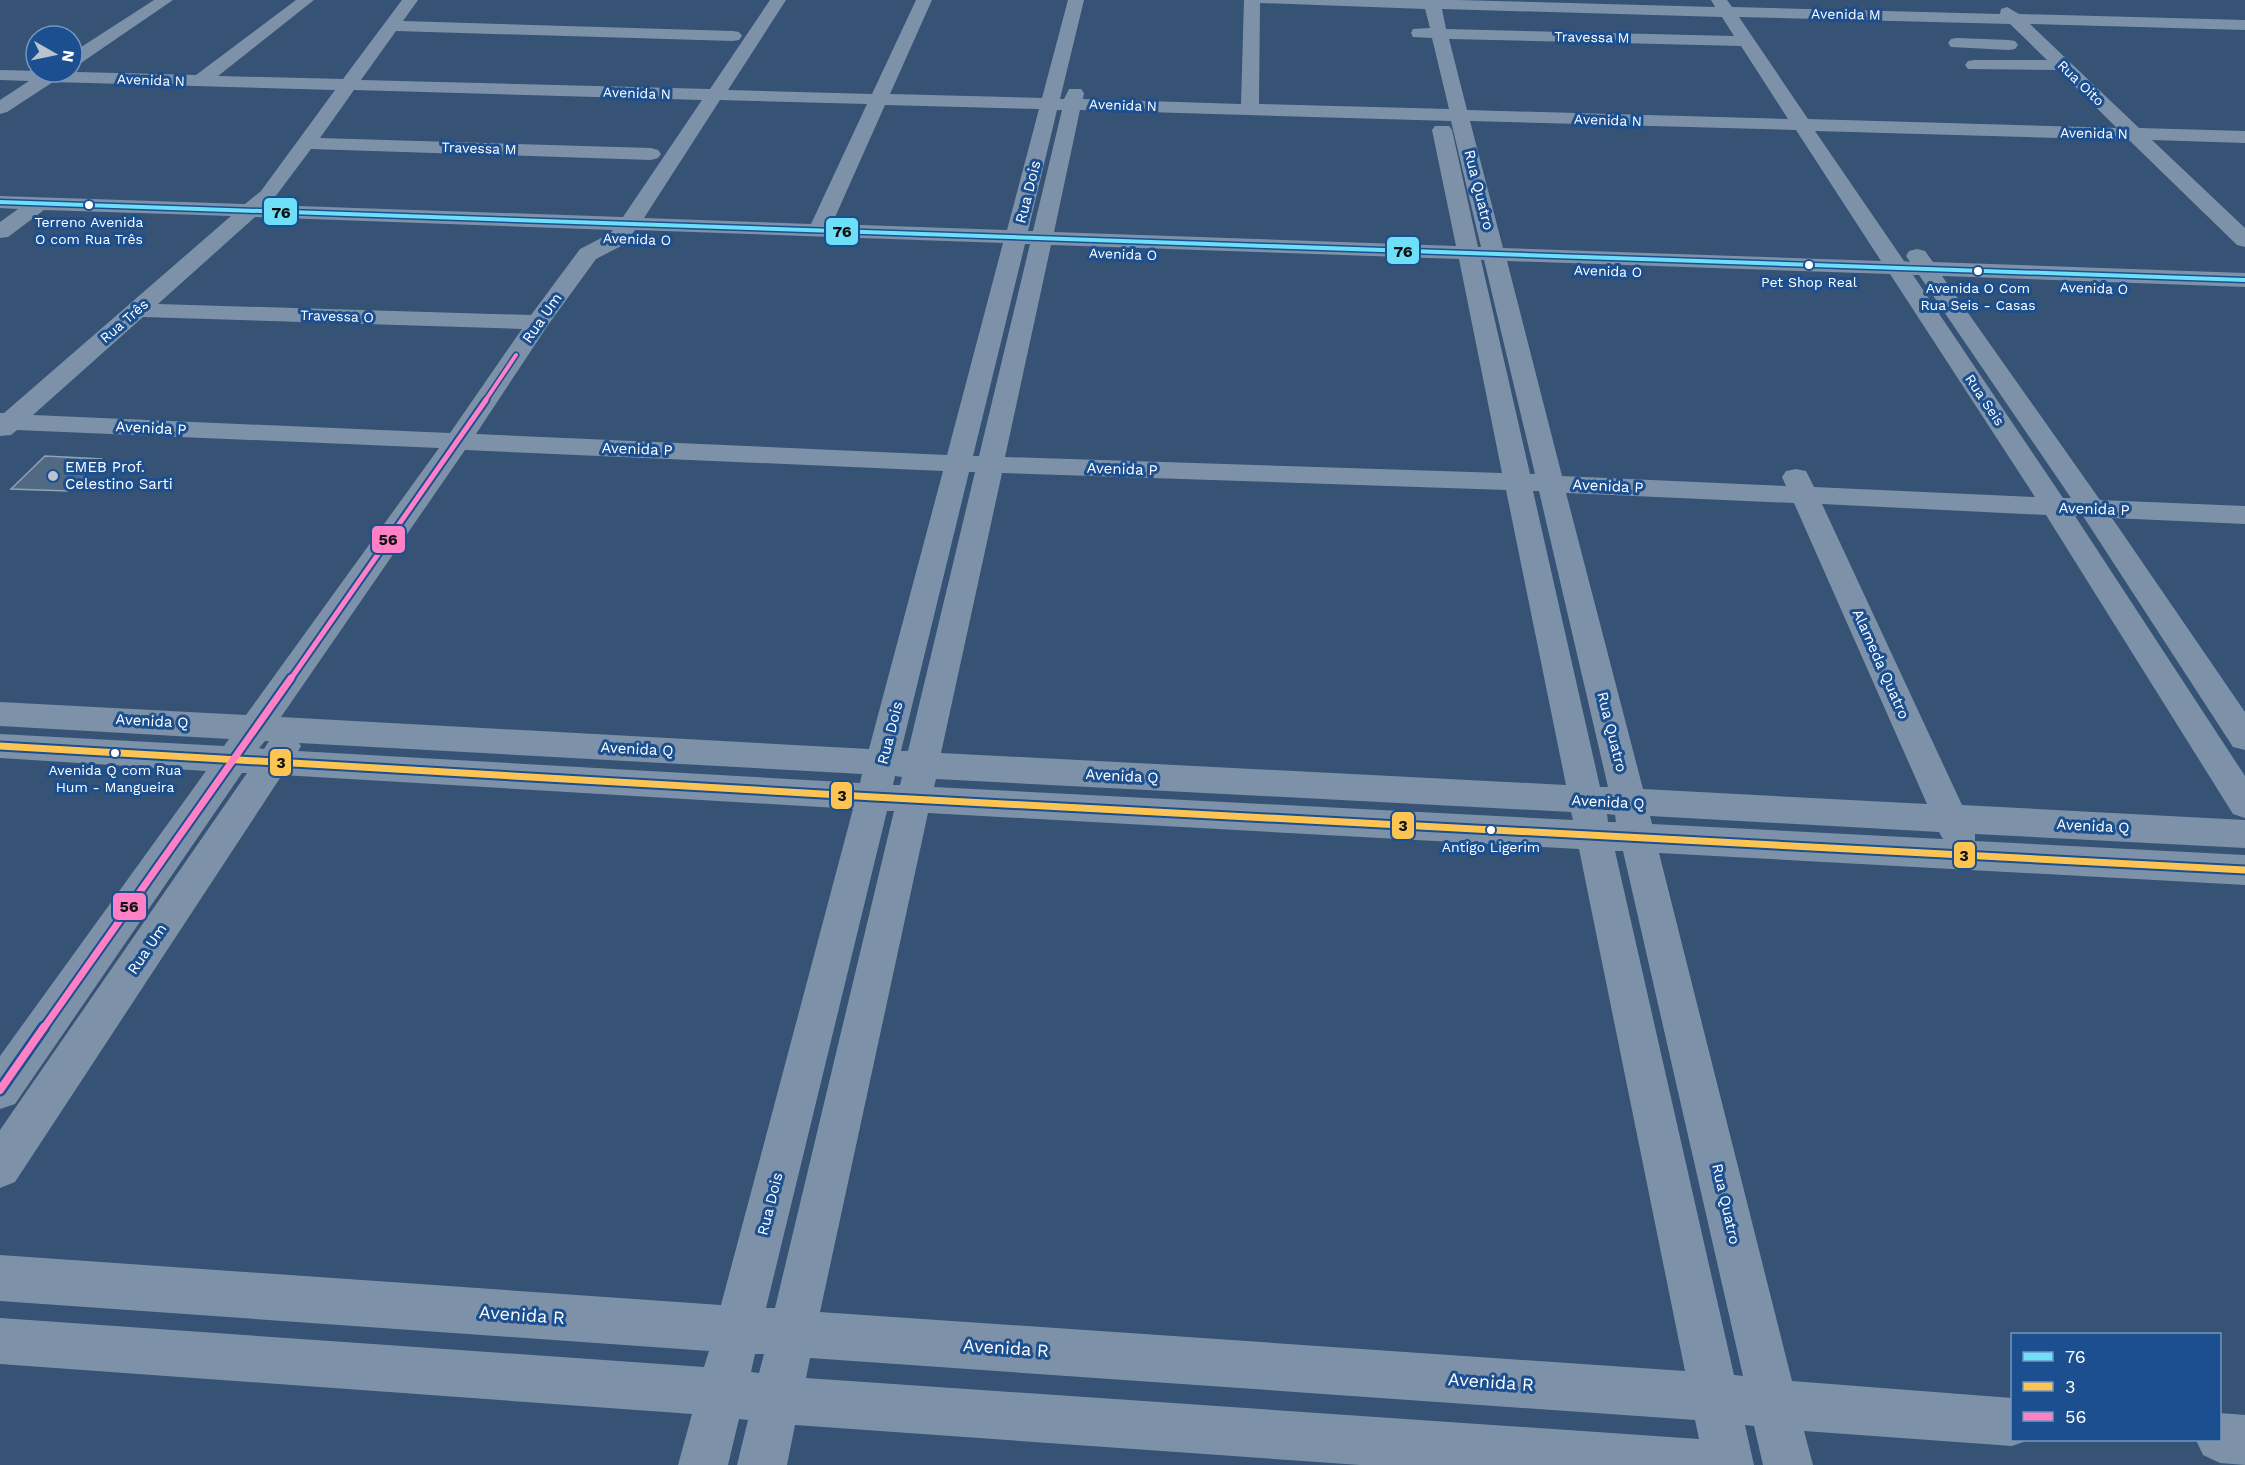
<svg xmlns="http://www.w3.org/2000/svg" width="2245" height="1465" viewBox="0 0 2245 1465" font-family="'Work Sans',sans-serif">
<rect width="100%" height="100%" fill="#365274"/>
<path fill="#526984" stroke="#92a2b6" stroke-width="1.5" d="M45,456L101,459L69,491L11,489Z"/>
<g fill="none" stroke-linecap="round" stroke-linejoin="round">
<path fill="#7d92a8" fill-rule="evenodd" d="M154,0H173L78,65L72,66V53Z
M296,0H314L218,76L343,79L402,0H418L403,21L733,31L739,32L742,36L739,40L733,41L396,31L361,80L710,89L770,0H786L728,90L872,94L916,0H932L890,94L1042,98L1068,0H1084L1060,99H1064L1069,89H1081L1084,93L1083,99L1241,104L1244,0H1457L1715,7L1711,0H1727L1732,7L2000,14L2001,9L2007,7L2019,14L2245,20V30L2030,24L2139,128L2245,131V143L2152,140L2245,228V247L2237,245L2129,140L1815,131L1904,261L1910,262L1906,256L1909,251L1917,249L1925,251L1933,262L2245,273V287L1942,276L2100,500L2245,506V524L2112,518L2245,712V750L2233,747L2083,516H2075L2245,776V818L2233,814L2046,515L1822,504L1962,805L2245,820V848L1975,834V841L2245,855V885L1659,853L1792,1381L2012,1398V1440H2029L2012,1446L1804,1431L1813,1465H1763L1754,1426L1745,1425L1754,1465H1360L795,1425L787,1465H737L748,1420L739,1419L728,1465H678L692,1414L0,1364V1318L704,1367L709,1351L0,1301V1255L721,1305L853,809L282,775L15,1182L0,1188V1130L247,773H242L15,1104L0,1109V1056L206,771L0,758V734L224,746L229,739L0,726V702L246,715L439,448L17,430L11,435L0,436V413H4L231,216L44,210L8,237L0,238V222L18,209L0,208V196L245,204L261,191L335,90L53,82L7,112L0,114V100L29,81L0,80V70L196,75ZM1260,3L1425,9L1430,28L1413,29L1411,33L1413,37L1432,38L1449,109L1259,104ZM1442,9L1722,17L1734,36L1446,29ZM1739,17L2010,24L2047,60H1974L1968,61L1965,65L1968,69L2058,70L2117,128L1808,119ZM1449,39L1741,46L1788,119L1467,110ZM354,90L702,100L623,217L269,205L311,149L651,160L658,158L661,154L658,150L651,148L320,138ZM720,100L867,104L811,224L644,218ZM885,105L1039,109L1007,230L832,224ZM1057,110H1062L1033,231H1028ZM1080,110L1451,121L1481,247H1478L1452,130L1449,126H1435L1432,130L1456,246L1054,232ZM1470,121L1796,130L1881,261L1503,248ZM255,217L613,230L609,234L580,249L531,315L158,304ZM635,230L1003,243L947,455L476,434L548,325L596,259L625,244ZM1025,244H1030L979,456H973ZM1051,245L1459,259L1502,473L1005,457ZM1481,260H1484L1535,474H1530ZM1507,261L1890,274L2035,497L1814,487L1806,471L1796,469L1786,471L1782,477L1786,486L1562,476ZM1913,275H1919L2071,498H2063ZM143,317L522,329L450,433L33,415ZM465,450L943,471L869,749L281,717ZM969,472H975L908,751H901ZM1002,473L1506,490L1566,785L941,753ZM1533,491H1539L1608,787H1600ZM1566,493L1794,503L1927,804L1643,789ZM265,741H269L264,749L259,748ZM299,743L862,774L860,783L298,751L301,746ZM895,776L902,777L900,785H893ZM936,779L1571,812L1573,820L934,787ZM887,811H894L775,1308H766ZM928,813L1579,849L1685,1371L820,1312ZM1607,814L1615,815L1616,822H1608ZM1650,816L1939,832L1943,839L1652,824ZM1615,851H1623L1743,1376L1734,1375ZM755,1354H764L759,1373L751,1372ZM810,1358L1695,1420L1699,1439L806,1378Z
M1957,38L2009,40L2015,41L2018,45L2015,49L2009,50L1951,47L1948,43L1951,39Z
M2220,1413L2245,1415V1465L2220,1463L2203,1455L2196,1440H2220Z"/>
<g stroke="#1b4f8f" stroke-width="7">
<path id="bus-1" d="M0,202L2245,280"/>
</g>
<g stroke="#1b4f8f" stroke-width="11">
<path id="bus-2" d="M0,746L874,797L2245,870"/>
</g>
<g stroke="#1b4f8f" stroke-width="7">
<path id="bus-3-far3" d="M485,401L516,355"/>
</g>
<g stroke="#1b4f8f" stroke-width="9">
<path id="bus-3-far2" d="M290,680L486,400"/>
</g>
<g stroke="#1b4f8f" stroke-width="11">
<path id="bus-3-far1" d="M43,1029L291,678"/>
</g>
<g stroke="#1b4f8f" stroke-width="13">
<path id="bus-3" d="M0,1090L44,1027"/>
</g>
<use href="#bus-1" stroke="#6ddff8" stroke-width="4"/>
<use href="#bus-2" stroke="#fcc553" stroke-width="7"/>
<use href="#bus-3-far3" stroke="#ff80c5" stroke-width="4"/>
<use href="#bus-3-far2" stroke="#ff80c5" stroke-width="5"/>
<use href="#bus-3-far1" stroke="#ff80c5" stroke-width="7"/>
<use href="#bus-3" stroke="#ff80c5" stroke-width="8"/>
</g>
<g fill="#fff" stroke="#1b4f8f" stroke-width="2">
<circle cx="89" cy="205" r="5"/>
<circle cx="1809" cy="265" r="5"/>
<circle cx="1978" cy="271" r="5"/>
<circle cx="115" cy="753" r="5"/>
<circle cx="1491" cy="830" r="5"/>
</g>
<circle fill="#b9c2ce" stroke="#1b4f8f" stroke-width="2" cx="53" cy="476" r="6"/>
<g text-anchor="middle" stroke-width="6" stroke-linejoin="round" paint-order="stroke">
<g font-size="14" fill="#fff" stroke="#1b4f8f">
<text transform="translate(1846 14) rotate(1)" y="5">Avenida M</text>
<text transform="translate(1592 37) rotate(1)" y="5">Travessa M</text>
<text transform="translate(151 80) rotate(2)" y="5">Avenida N</text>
<text transform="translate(2081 83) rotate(44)" y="5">Rua Oito</text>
<text transform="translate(637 93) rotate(2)" y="5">Avenida N</text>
<text transform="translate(1123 105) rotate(2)" y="5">Avenida N</text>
<text transform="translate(1608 120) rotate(2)" y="5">Avenida N</text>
<text transform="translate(2094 133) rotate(1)" y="5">Avenida N</text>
<text transform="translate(479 148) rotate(2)" y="5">Travessa M</text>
<text transform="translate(637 239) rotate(2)" y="5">Avenida O</text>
<text transform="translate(1123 254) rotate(2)" y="5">Avenida O</text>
<text transform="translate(1608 271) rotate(2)" y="5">Avenida O</text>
<text transform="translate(2094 288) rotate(2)" y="5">Avenida O</text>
<text transform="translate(337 316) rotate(2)" y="5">Travessa O</text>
<text transform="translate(124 321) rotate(-41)" y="5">Rua Três</text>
<text transform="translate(1985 400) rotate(56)" y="5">Rua Seis</text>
</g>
<g font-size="14" fill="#fff" stroke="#1b4f8f">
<text x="89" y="227">Terreno Avenida<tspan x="89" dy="17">O com Rua Três</tspan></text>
<text x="1809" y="287">Pet Shop Real</text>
<text x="1978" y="293">Avenida O Com<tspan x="1978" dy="17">Rua Seis - Casas</tspan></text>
<text x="115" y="775">Avenida Q com Rua<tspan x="115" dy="17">Hum - Mangueira</tspan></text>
<text x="1491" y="852">Antigo Ligerim</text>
</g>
<g font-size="15" fill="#fff" stroke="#1b4f8f">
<text transform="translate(1479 190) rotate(76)" y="5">Rua Quatro</text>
<text transform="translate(1028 192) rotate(-76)" y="5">Rua Dois</text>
<text transform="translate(542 318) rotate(-55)" y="5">Rua Um</text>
<text transform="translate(151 428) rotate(3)" y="5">Avenida P</text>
<text transform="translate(637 449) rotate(2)" y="5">Avenida P</text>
<text transform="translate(1122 469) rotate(2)" y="5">Avenida P</text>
<text transform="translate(1608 486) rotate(3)" y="5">Avenida P</text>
<text transform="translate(2094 509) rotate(2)" y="5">Avenida P</text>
<text transform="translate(1881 664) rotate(66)" y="5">Alameda Quatro</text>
<text transform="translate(152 721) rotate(3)" y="5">Avenida Q</text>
<text transform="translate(1612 732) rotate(76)" y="5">Rua Quatro</text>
<text transform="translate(890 733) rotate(-76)" y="5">Rua Dois</text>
<text transform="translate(637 749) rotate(3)" y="5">Avenida Q</text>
<text transform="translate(1122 776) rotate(3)" y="5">Avenida Q</text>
<text transform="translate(1608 802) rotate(3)" y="5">Avenida Q</text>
<text transform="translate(2093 826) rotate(3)" y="5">Avenida Q</text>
<text transform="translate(147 949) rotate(-56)" y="5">Rua Um</text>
<text transform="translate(770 1204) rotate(-76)" y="5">Rua Dois</text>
<text transform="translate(1726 1204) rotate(77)" y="5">Rua Quatro</text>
</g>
<g font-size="15" fill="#fff" stroke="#1b4f8f" text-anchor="start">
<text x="65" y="472">EMEB Prof.<tspan x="65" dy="17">Celestino Sarti</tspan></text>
</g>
<g font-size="18" fill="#fff" stroke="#1b4f8f">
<text transform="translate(522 1315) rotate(4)" y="6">Avenida R</text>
<text transform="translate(1006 1348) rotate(4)" y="6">Avenida R</text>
<text transform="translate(1491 1382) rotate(4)" y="6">Avenida R</text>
</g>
</g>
<g stroke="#1b4f8f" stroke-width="2">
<rect x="263" y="197" width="35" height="29" rx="6" fill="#6ddff8"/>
<rect x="825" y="217" width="34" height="29" rx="6" fill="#6ddff8"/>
<rect x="1386" y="236" width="34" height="29" rx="6" fill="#6ddff8"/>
<rect x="371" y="525" width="35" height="29" rx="6" fill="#ff80c5"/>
<rect x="269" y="748" width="23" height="29" rx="6" fill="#fcc553"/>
<rect x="830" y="781" width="23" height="29" rx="6" fill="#fcc553"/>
<rect x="1391" y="811" width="24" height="29" rx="6" fill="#fcc553"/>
<rect x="1953" y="841" width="23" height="28" rx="6" fill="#fcc553"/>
<rect x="112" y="892" width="35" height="29" rx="6" fill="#ff80c5"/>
</g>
<g font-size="16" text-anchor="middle" font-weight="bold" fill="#111">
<text x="281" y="218">76</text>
<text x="842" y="237">76</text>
<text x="1403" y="257">76</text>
<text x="388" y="545">56</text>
<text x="281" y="768">3</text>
<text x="842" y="801">3</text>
<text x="1403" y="831">3</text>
<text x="1964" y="861">3</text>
<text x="129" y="912">56</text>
</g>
<rect x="2011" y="1333" width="210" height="108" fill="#1b4f8f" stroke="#7695bc" stroke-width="1.5"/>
<rect x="2023" y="1352" width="30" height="9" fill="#6ddff8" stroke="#7695bc" stroke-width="1.5"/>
<text x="2065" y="1363" font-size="18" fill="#ffffff">76</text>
<rect x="2023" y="1382" width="30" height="9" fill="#fcc553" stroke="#7695bc" stroke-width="1.5"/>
<text x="2065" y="1393" font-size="18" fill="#ffffff">3</text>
<rect x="2023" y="1412" width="30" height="9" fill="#ff80c5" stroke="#7695bc" stroke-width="1.5"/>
<text x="2065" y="1423" font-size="18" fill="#ffffff">56</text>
<g transform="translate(54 54) rotate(99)"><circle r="28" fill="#1b4f8f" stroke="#7695bc" stroke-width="1.5"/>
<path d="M0-4.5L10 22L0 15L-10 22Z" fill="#b9c2ce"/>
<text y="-9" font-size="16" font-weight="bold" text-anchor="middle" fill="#ffffff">N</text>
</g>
</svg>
